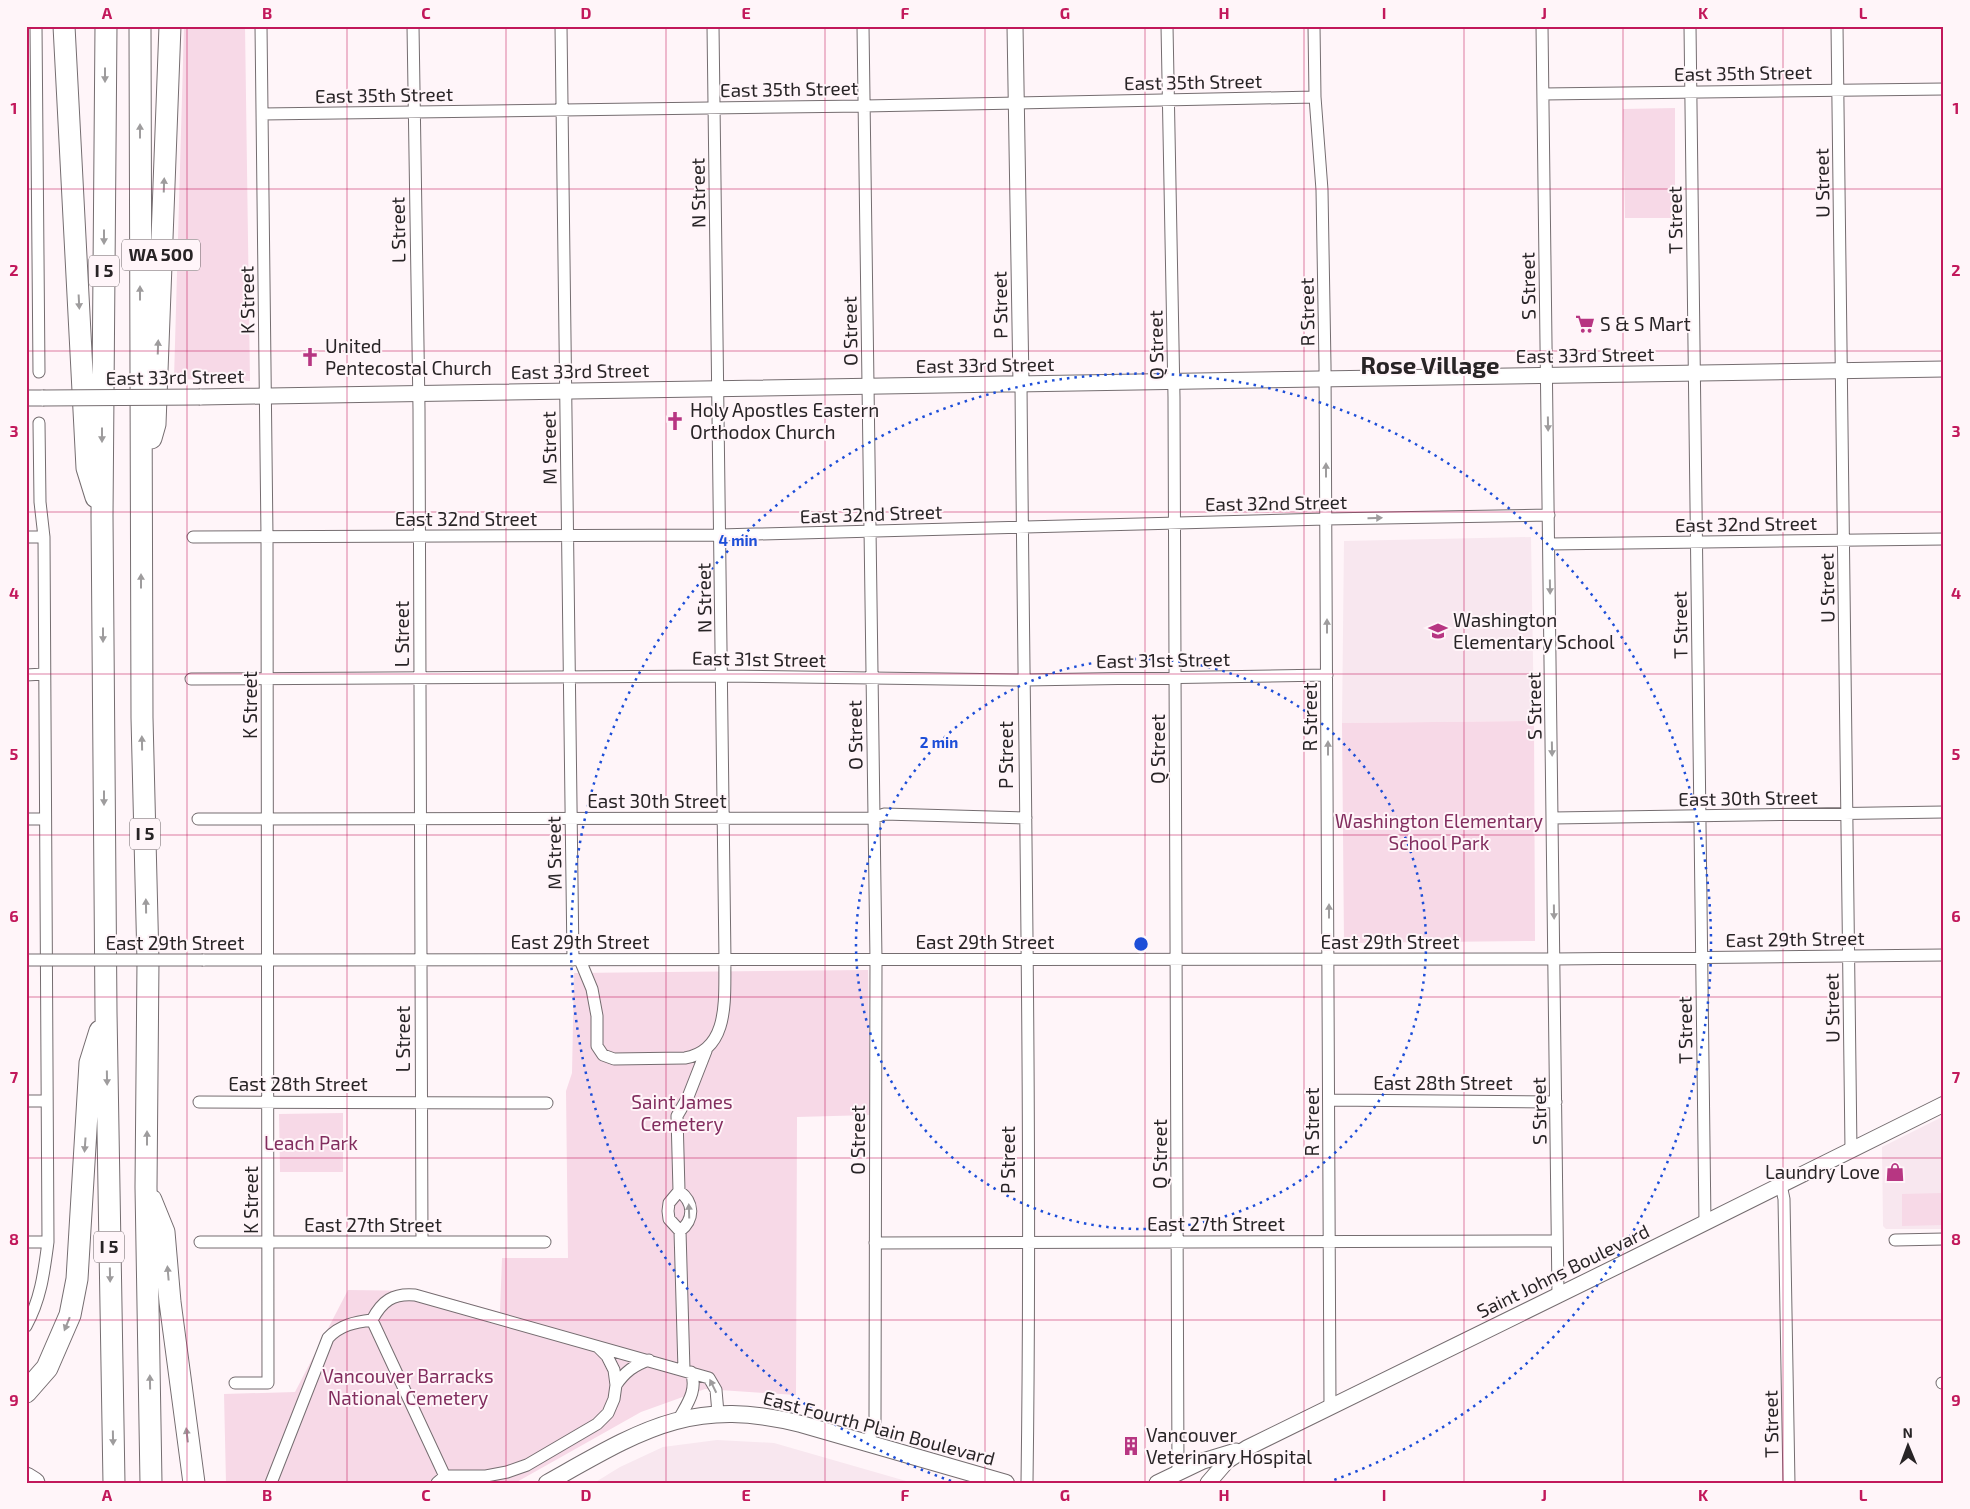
<svg xmlns="http://www.w3.org/2000/svg" width="1970" height="1509" viewBox="0 0 1970 1509" font-family="'Exo 2',sans-serif">
<rect width="100%" height="100%" fill="#fff5f9"/>
<path fill="#f8e7ef" d="M1531,537L1534,721L1342,723L1344,541Z
M1944,1116V1229H1886L1883,1226L1882,1147Z
M717,1440L774,1443L913,1483H594L620,1467L663,1447Z"/>
<path fill="#f7d9e7" d="M184,26H245L250,381L174,379Z
M1675,108V218H1625L1623,109Z
M1534,721L1535,941L1344,943L1342,723Z
M868,970L870,1115L797,1117L796,1395L705,1389L641,1412L515,1483H226L224,1394L295,1392L348,1290L424,1291L500,1312L502,1258H568L566,1091L572,1073L574,973Z
M343,1113V1172H280L279,1114Z
M1941,1193L1943,1225L1902,1226V1194Z"/>
<g fill="none" stroke-linecap="round" stroke-linejoin="round">
<g stroke="#756d70" stroke-width="13">
<path id="minor" d="M36,26L39,372
M413,26L419,409L422,1242
M561,26L573,960
M863,26L876,960L875,1421L868,1443
M1167,26L1174,397L1178,1473
M1314,26L1315,97L1322,190L1325,365L1330,1407
M1542,26L1558,1295
M1690,26L1705,1223
M1837,26L1851,1150
M1543,94L1944,89
M262,114L864,106L1315,97
M1021,384C1024,750 1032,1116 1027,1483
M26,537H44
M193,537L720,535L1326,519L1549,515
M1549,544L1944,539
M26,675L44,674
M191,679L722,676L1025,680L1327,675
M1553,818L1944,812
M26,819H45
M198,819L874,818L884,814L1026,818
M203,960L1554,959L1944,955
M580,960L592,989L597,1016V1046L603,1055L614,1059L685,1058C731,1050 724,996 725,960L713,26
M1329,1100L1556,1102
M26,1101H45
M199,1102L547,1103
M1781,1185L1784,1199L1789,1483
M679,1191C694,1202 695,1219 680,1231
M1895,1240L1944,1239
M26,1242H48
M200,1242H545
M875,1243L1557,1241
M26,1326C41,1299 44,1272 48,1242L44,537L40,502L39,423
M684,1370L680,1231L669,1219L668,1211L669,1203L679,1191L677,1116L688,1097L706,1051
M235,1383H268L267,537L261,26
M1942,1383H1944
M616,1385C625,1372 634,1365 649,1360
M679,1419C687,1404 698,1390 691,1372
M271,1483L328,1338C340,1325 355,1322 372,1320
M437,1483L445,1476H486L507,1472L527,1465L597,1424L608,1413L614,1399L616,1385L614,1370L607,1356L598,1347
M448,1483L372,1320C382,1301 393,1293 415,1295L709,1378L716,1390L718,1413"/>
</g>
<g stroke="#756d70" stroke-width="17">
<path id="tertiary" d="M1015,26L1021,384
M200,397L1944,369
M26,398H43
M1157,1483L1203,1461L1236,1451
M1208,1483L1227,1461L1247,1448L1632,1259L1944,1104"/>
</g>
<g stroke="#756d70" stroke-width="18">
<path id="secondary" d="M547,1483C640,1431 691,1396 801,1424L1006,1483"/>
</g>
<g stroke="#756d70" stroke-width="23">
<path id="motorway" d="M64,26L87,468L96,497
M106,26L102,516L106,1012L114,1483
M140,26L142,718L148,961L146,1187L151,1483
M151,438L155,424L170,26
M151,1200L164,1232L170,1302L194,1483
M26,1392L47,1368L70,1315L77,1279L90,1063L100,1031
M26,1478L34,1483"/>
</g>
<use href="#minor" stroke="#fff" stroke-width="11"/>
<use href="#tertiary" stroke="#fff" stroke-width="15"/>
<use href="#secondary" stroke="#fff" stroke-width="16"/>
<use href="#motorway" stroke="#fff" stroke-width="21"/>
<g stroke="#756d70" stroke-width="13" stroke-linecap="butt">
<path id="minor-bridge" d="M26,960H203"/>
</g>
<g stroke="#756d70" stroke-width="17" stroke-linecap="butt">
<path id="tertiary-bridge" d="M43,398L200,397"/>
</g>
<use href="#minor-bridge" stroke="#fff" stroke-width="11"/>
<use href="#tertiary-bridge" stroke="#fff" stroke-width="15"/>
</g>
<defs><path id="oneway-solid" d="M-6-.8H1V-3.2L6.5 0L1 3.2V.8H-6Z" transform="scale(1.25)"/></defs>
<g fill="#9e9c9d">
<use href="#oneway-solid" transform="translate(105 75) rotate(90)"/>
<use href="#oneway-solid" transform="translate(140 131) rotate(-90)"/>
<use href="#oneway-solid" transform="translate(164 185) rotate(-88)"/>
<use href="#oneway-solid" transform="translate(104 237) rotate(90)"/>
<use href="#oneway-solid" transform="translate(140 293) rotate(-90)"/>
<use href="#oneway-solid" transform="translate(79 302) rotate(87)"/>
<use href="#oneway-solid" transform="translate(158 347) rotate(-88)"/>
<use href="#oneway-solid" transform="translate(1548 424) rotate(89)"/>
<use href="#oneway-solid" transform="translate(102 435) rotate(90)"/>
<use href="#oneway-solid" transform="translate(1326 470) rotate(-90)"/>
<use href="#oneway-solid" transform="translate(1375 518) rotate(-1)"/>
<use href="#oneway-solid" transform="translate(141 581) rotate(-90)"/>
<use href="#oneway-solid" transform="translate(1550 587) rotate(89)"/>
<use href="#oneway-solid" transform="translate(1327 626) rotate(-90)"/>
<use href="#oneway-solid" transform="translate(103 635) rotate(90)"/>
<use href="#oneway-solid" transform="translate(142 743) rotate(-91)"/>
<use href="#oneway-solid" transform="translate(1328 748) rotate(-90)"/>
<use href="#oneway-solid" transform="translate(1552 749) rotate(89)"/>
<use href="#oneway-solid" transform="translate(104 798) rotate(90)"/>
<use href="#oneway-solid" transform="translate(146 906) rotate(-91)"/>
<use href="#oneway-solid" transform="translate(1329 911) rotate(-90)"/>
<use href="#oneway-solid" transform="translate(1554 912) rotate(89)"/>
<use href="#oneway-solid" transform="translate(107 1078) rotate(89)"/>
<use href="#oneway-solid" transform="translate(147 1138) rotate(-90)"/>
<use href="#oneway-solid" transform="translate(85 1145) rotate(94)"/>
<use href="#oneway-solid" transform="translate(689 1211) rotate(-92)"/>
<use href="#oneway-solid" transform="translate(168 1273) rotate(-95)"/>
<use href="#oneway-solid" transform="translate(110 1275) rotate(89)"/>
<use href="#oneway-solid" transform="translate(67 1324) rotate(112)"/>
<use href="#oneway-solid" transform="translate(150 1382) rotate(-91)"/>
<use href="#oneway-solid" transform="translate(713 1386) rotate(-116)"/>
<use href="#oneway-solid" transform="translate(187 1435) rotate(-97)"/>
<use href="#oneway-solid" transform="translate(113 1438) rotate(89)"/>
</g>
<path fill="none" stroke="#c2185b" stroke-width="1" stroke-opacity="0.55" d="M187,26V1483M347,26V1483M506,26V1483M666,26V1483M825,26V1483M985,26V1483M1145,26V1483M1304,26V1483M1464,26V1483M1623,26V1483M1783,26V1483M26,189H1944M26,351H1944M26,512H1944M26,674H1944M26,835H1944M26,997H1944M26,1158H1944M26,1320H1944"/>
<g fill="none" stroke="#1d4ed8" stroke-width="2.5" stroke-dasharray="2.5 5">
<circle cx="1141" cy="944" r="285"/>
<path d="M951 1481A570 570 0 1 1 1331 1481"/>
</g>
<defs>
<g id="supermarket-bare" transform="scale(1.5)"><path d="M-6-5.5h2.5l.6 2H6L4.5 2H-2.5L-4.4-4H-6ZM-1.5 3.2a1.3 1.3 0 1 0 .1 0ZM3 3.2a1.3 1.3 0 1 0 .1 0Z" fill="#b73682" stroke="#fff5f9" stroke-width="2.5" paint-order="stroke"/></g>
<g id="church-bare" transform="scale(1.5)"><path d="M-1.2-6h2.4v3.5h3.3v2.4h-3.3V6h-2.4V-.1h-3.3v-2.4h3.3Z" fill="#b73682" stroke="#fff5f9" stroke-width="2.5" paint-order="stroke"/></g>
<g id="school-bare" transform="scale(1.5)"><path d="M0-5L7-2L0 1L-7-2ZM-4 1L0 2.5L4 1V4Q0 6-4 4Z" fill="#b73682" stroke="#fff5f9" stroke-width="2.5" paint-order="stroke"/></g>
<g id="shop-bare" transform="scale(1.5)"><path d="M-5-2.5h2.3a2.7 3.5 0 0 1 5.4 0H5L5.5 6h-11ZM-1.5-2.5h3a1.5 2.3 0 0 0-3 0Z" fill="#b73682" stroke="#fff5f9" stroke-width="2.5" paint-order="stroke"/></g>
<g id="building-bare" transform="scale(1.5)"><path d="M-4-6H4V6H1V3H-1V6H-4ZM-2.5-4.3h1.7v1.8h-1.7ZM.8-4.3h1.7v1.8H.8ZM-2.5-1h1.7V.8h-1.7ZM.8-1h1.7V.8H.8Z" fill="#b73682" stroke="#fff5f9" stroke-width="2.5" paint-order="stroke"/></g>
</defs>
<g fill-rule="evenodd">
<use href="#supermarket-bare" x="1585" y="324"/>
<use href="#church-bare" x="310" y="357"/>
<use href="#church-bare" x="675" y="421"/>
<use href="#school-bare" x="1438" y="631"/>
<use href="#shop-bare" x="1895" y="1172"/>
<use href="#building-bare" x="1131" y="1446"/>
</g>
<g text-anchor="middle" stroke-width="4" stroke-linejoin="round" paint-order="stroke">
<g fill="#fff5f9" stroke="#686365" stroke-width="1">
<rect x="122" y="239.5" width="78" height="31" rx="4"/>
<rect x="89" y="255.5" width="30" height="31" rx="4"/>
<rect x="130" y="818.5" width="30" height="31" rx="4"/>
<rect x="94" y="1231.5" width="30" height="31" rx="4"/>
</g>
<g font-size="18" font-weight="bold" fill="#282426">
<text x="161" y="261">WA 500</text>
<text x="104" y="277">I 5</text>
<text x="145" y="840">I 5</text>
<text x="109" y="1253">I 5</text>
</g>
<g font-size="19" fill="#282426" stroke="#fff5f9">
<text transform="translate(1743 73) rotate(-1)" y="7">East 35th Street</text>
<text transform="translate(1193 82) rotate(-1)" y="7">East 35th Street</text>
<text transform="translate(789 89) rotate(-1)" y="7">East 35th Street</text>
<text transform="translate(384 95) rotate(-1)" y="7">East 35th Street</text>
<text transform="translate(1822 183) rotate(-91)" y="7">U Street</text>
<text transform="translate(698 193) rotate(-91)" y="7">N Street</text>
<text transform="translate(1675 220) rotate(-91)" y="7">T Street</text>
<text transform="translate(398 230) rotate(-91)" y="7">L Street</text>
<text transform="translate(1528 286) rotate(-91)" y="7">S Street</text>
<text transform="translate(247 300) rotate(-91)" y="7">K Street</text>
<text transform="translate(1000 305) rotate(-91)" y="7">P Street</text>
<text transform="translate(1307 312) rotate(-91)" y="7">R Street</text>
<text transform="translate(850 331) rotate(-91)" y="7">O Street</text>
<text transform="translate(1156 345) rotate(-91)" y="7">Q Street</text>
<text transform="translate(1585 355) rotate(-1)" y="7">East 33rd Street</text>
<text transform="translate(985 365) rotate(-1)" y="7">East 33rd Street</text>
<text transform="translate(580 371) rotate(-1)" y="7">East 33rd Street</text>
<text transform="translate(175 377) rotate(-1)" y="7">East 33rd Street</text>
<text transform="translate(549 448) rotate(-91)" y="7">M Street</text>
<text transform="translate(1276 503) rotate(-1)" y="7">East 32nd Street</text>
<text transform="translate(871 514) rotate(-2)" y="7">East 32nd Street</text>
<text x="466" y="526">East 32nd Street</text>
<text transform="translate(1746 524) rotate(-1)" y="7">East 32nd Street</text>
<text transform="translate(1827 588) rotate(-91)" y="7">U Street</text>
<text transform="translate(704 598) rotate(-91)" y="7">N Street</text>
<text transform="translate(1680 625) rotate(-91)" y="7">T Street</text>
<text transform="translate(402 634) rotate(-90)" y="7">L Street</text>
<text transform="translate(759 659) rotate(1)" y="7">East 31st Street</text>
<text transform="translate(1163 660) rotate(-1)" y="7">East 31st Street</text>
<text transform="translate(250 705) rotate(-90)" y="7">K Street</text>
<text transform="translate(1534 706) rotate(-91)" y="7">S Street</text>
<text transform="translate(1310 717) rotate(-90)" y="7">R Street</text>
<text transform="translate(855 735) rotate(-91)" y="7">O Street</text>
<text transform="translate(1158 749) rotate(-90)" y="7">Q Street</text>
<text transform="translate(1006 755) rotate(-90)" y="7">P Street</text>
<text transform="translate(1748 798) rotate(-1)" y="7">East 30th Street</text>
<text x="657" y="808">East 30th Street</text>
<text transform="translate(554 853) rotate(-91)" y="7">M Street</text>
<text transform="translate(1795 939) rotate(-1)" y="7">East 29th Street</text>
<text x="580" y="949">East 29th Street</text>
<text x="985" y="949">East 29th Street</text>
<text x="1390" y="949">East 29th Street</text>
<text x="175" y="950">East 29th Street</text>
<text transform="translate(1832 1008) rotate(-91)" y="7">U Street</text>
<text transform="translate(1685 1030) rotate(-91)" y="7">T Street</text>
<text transform="translate(403 1039) rotate(-90)" y="7">L Street</text>
<text x="1443" y="1090">East 28th Street</text>
<text x="298" y="1091">East 28th Street</text>
<text transform="translate(1539 1111) rotate(-91)" y="7">S Street</text>
<text transform="translate(1312 1122) rotate(-90)" y="7">R Street</text>
<text transform="translate(858 1140) rotate(-90)" y="7">O Street</text>
<text transform="translate(1160 1154) rotate(-90)" y="7">Q Street</text>
<text transform="translate(1008 1160) rotate(-90)" y="7">P Street</text>
<text transform="translate(251 1200) rotate(-90)" y="7">K Street</text>
<text x="1216" y="1231">East 27th Street</text>
<text x="373" y="1232">East 27th Street</text>
<text transform="translate(1563 1271) rotate(-26)" y="7">Saint Johns Boulevard</text>
<text transform="translate(1771 1424) rotate(-91)" y="7">T Street</text>
<text transform="translate(879 1428) rotate(15)" y="7">East Fourth Plain Boulevard</text>
</g>
<g font-size="19" fill="#282426" stroke="#fff5f9" text-anchor="start">
<text x="1600" y="331">S &amp; S Mart</text>
<text x="325" y="353">United<tspan x="325" dy="22">Pentecostal Church</tspan></text>
<text x="690" y="417">Holy Apostles Eastern<tspan x="690" dy="22">Orthodox Church</tspan></text>
<text x="1453" y="627">Washington<tspan x="1453" dy="22">Elementary School</tspan></text>
<text x="1880" y="1179" text-anchor="end">Laundry Love</text>
<text x="1146" y="1442">Vancouver<tspan x="1146" dy="22">Veterinary Hospital</tspan></text>
</g>
<g font-size="19" fill="#822d5e" stroke="#fff5f9">
<text x="1439" y="828">Washington Elementary<tspan x="1439" dy="22">School Park</tspan></text>
<text x="682" y="1109">Saint James<tspan x="682" dy="22">Cemetery</tspan></text>
<text x="311" y="1150">Leach Park</text>
<text x="408" y="1383">Vancouver Barracks<tspan x="408" dy="22">National Cemetery</tspan></text>
</g>
<g font-size="24" font-weight="bold" fill="#282426" stroke="#fff5f9">
<text x="1430" y="374">Rose Village</text>
</g>
</g>
<circle cx="1141" cy="944" r="8" fill="#1d4ed8" stroke="#fff5f9" stroke-width="2.5"/>
<g font-size="15" text-anchor="middle" font-weight="bold" fill="#1d4ed8" stroke="#fff5f9" stroke-width="4" stroke-linejoin="round" paint-order="stroke">
<text x="738" y="546">4 min</text>
<text x="939" y="748">2 min</text>
</g>
<rect width="1970" height="1509" fill="none" stroke="#fff5f9" stroke-width="55"/>
<g transform="translate(1908 1446) rotate(359)" stroke="#fff5f9" stroke-width="4" paint-order="stroke">
<path d="M0-4L9 19L0 12L-9 19Z" fill="#282426"/>
<text y="-8" font-size="14" font-weight="bold" text-anchor="middle" fill="#282426">N</text>
</g>
<rect x="28" y="28" width="1914" height="1454" fill="none" stroke="#c2185b" stroke-width="2"/>
<g font-size="16" text-anchor="middle" font-weight="bold" fill="#c2185b">
<text x="107" y="19">A</text>
<text x="267" y="19">B</text>
<text x="426" y="19">C</text>
<text x="586" y="19">D</text>
<text x="746" y="19">E</text>
<text x="905" y="19">F</text>
<text x="1065" y="19">G</text>
<text x="1224" y="19">H</text>
<text x="1384" y="19">I</text>
<text x="1544" y="19">J</text>
<text x="1703" y="19">K</text>
<text x="1863" y="19">L</text>
<text x="14" y="114">1</text>
<text x="1956" y="114">1</text>
<text x="14" y="276">2</text>
<text x="1956" y="276">2</text>
<text x="14" y="437">3</text>
<text x="1956" y="437">3</text>
<text x="14" y="599">4</text>
<text x="1956" y="599">4</text>
<text x="14" y="760">5</text>
<text x="1956" y="760">5</text>
<text x="14" y="922">6</text>
<text x="1956" y="922">6</text>
<text x="14" y="1083">7</text>
<text x="1956" y="1083">7</text>
<text x="14" y="1245">8</text>
<text x="1956" y="1245">8</text>
<text x="14" y="1406">9</text>
<text x="1956" y="1406">9</text>
<text x="107" y="1501">A</text>
<text x="267" y="1501">B</text>
<text x="426" y="1501">C</text>
<text x="586" y="1501">D</text>
<text x="746" y="1501">E</text>
<text x="905" y="1501">F</text>
<text x="1065" y="1501">G</text>
<text x="1224" y="1501">H</text>
<text x="1384" y="1501">I</text>
<text x="1544" y="1501">J</text>
<text x="1703" y="1501">K</text>
<text x="1863" y="1501">L</text>
</g>
</svg>
